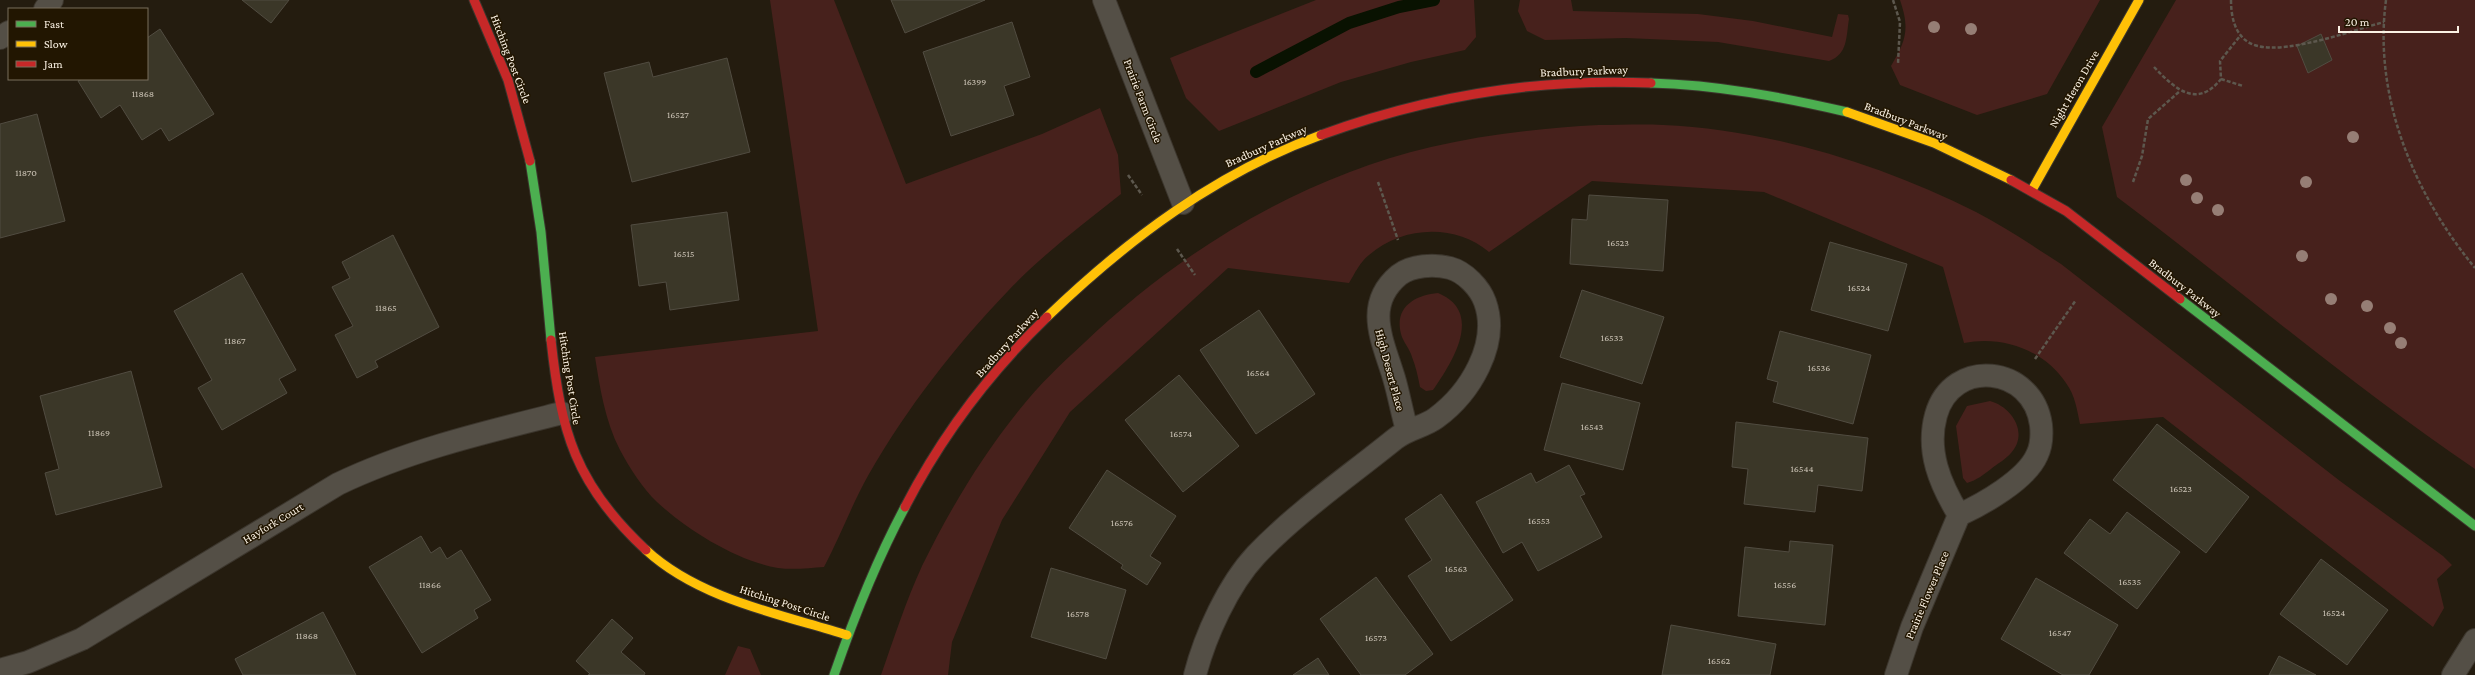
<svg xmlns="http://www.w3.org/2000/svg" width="2475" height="675" viewBox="0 0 2475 675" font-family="'Crimson Pro',serif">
<rect width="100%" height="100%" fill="#241c0f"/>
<path fill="#47211c" d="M770,0H834L906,184L1042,134L1100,108L1118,155L1121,194C1082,225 1042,255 1008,291C955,346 907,408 869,474C852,504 840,537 824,567C810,568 793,570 778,568C737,561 687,530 657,502C643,489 629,467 620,450C605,421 600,388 595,357L818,331Z
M1316,0H1474L1476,37L1465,50L1411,62L1341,82L1219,131L1186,98L1170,58Z
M1520,0H1571L1573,11L1698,14L1753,21L1832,37L1838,14L1848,15L1849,19C1846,37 1848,54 1829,61L1718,42L1626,38L1545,40L1527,31L1518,11Z
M1900,0H2100L2047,94L1977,115L1900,85L1891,66C1906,41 1910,29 1900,0Z
M2176,0H2475V469C2351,385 2237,287 2117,197L2102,127Z
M1599,125C1621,125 1642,124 1663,125C1772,130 1879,164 1976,212C2005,227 2033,246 2061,264L2340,481L2443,556L2452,565L2437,579L2444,608L2433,627L2163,417L2080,424C2077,410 2075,395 2066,383C2044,350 2002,335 1964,343L1943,267L1764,192L1592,181L1489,252C1455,223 1402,226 1369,255C1360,262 1355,273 1349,283L1228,268L1070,412L1002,520L952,642L948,675H881C894,638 906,601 922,566C949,511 981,457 1020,409C1039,385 1061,364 1084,343C1180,251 1300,178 1431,147C1487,134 1543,128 1599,125Z
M1438,293C1484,312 1453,361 1433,390L1426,391L1420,387C1418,377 1416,367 1412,357C1410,349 1403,342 1401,334C1394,307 1415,295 1438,293Z
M1990,401C2012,407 2029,433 2011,453C2006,459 1997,464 1991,469C1983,475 1977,480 1967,483L1963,478L1956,426L1967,406Z
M738,646L750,649L761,675H765H725Z"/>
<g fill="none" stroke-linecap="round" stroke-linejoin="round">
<path stroke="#091201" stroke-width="12" d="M1256,72L1349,23L1399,7L1434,0"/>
</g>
<path fill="#3b3728" stroke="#514c41" d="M242,0H289L271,23Z
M891,0H985L905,33Z
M1012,22L1030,77L1004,86L1014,115L951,136L923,52Z
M160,29L214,114L169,141L161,128L142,140L120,105L101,118L78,81L82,79H147V38Z
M2321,34L2332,60L2308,73L2297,46Z
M727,58L750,152L632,182L604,73L649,62L653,77Z
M37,114L65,221L0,238V124Z
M1589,195L1668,200L1663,271L1570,264L1572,219L1587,220Z
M727,212L739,300L670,310L666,282L639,286L631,225Z
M393,235L439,327L375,361L378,367L357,378L335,335L353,326L332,287L350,278L342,262Z
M1830,242L1907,264L1888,331L1811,310Z
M242,273L296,370L279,379L287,393L222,430L198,388L212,380L174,311Z
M1582,290L1664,317L1642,384L1560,357Z
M1259,310L1315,394L1256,434L1200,350Z
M1780,331L1871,355L1853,424L1773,402L1778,382L1767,379Z
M131,371L162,487L56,515L45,473L59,469L40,396Z
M1179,375L1239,446L1183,492L1125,420Z
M1562,383L1640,403L1623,470L1544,450Z
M1736,422L1868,438L1862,491L1818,485L1815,512L1744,504L1748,469L1732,467Z
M2157,424L2249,497L2206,553L2113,480Z
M1569,465L1585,494L1580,496L1602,537L1538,571L1522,542L1503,553L1476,502L1531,473L1536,483Z
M1107,470L1176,516L1150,556L1161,563L1147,585L1121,568L1123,565L1069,528Z
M1441,494L1513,600L1451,641L1408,576L1432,560L1405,519Z
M2127,512L2180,552L2137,609L2064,553L2090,519L2110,534Z
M421,536L431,553L440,547L447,559L461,550L491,600L474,610L478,618L422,653L369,567Z
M1790,541L1833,545L1825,625L1738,616L1745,547L1789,552Z
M2321,559L2388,610L2347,665L2280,614Z
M1051,568L1126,590L1106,659L1031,637Z
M1376,577L1433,654L1405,675H1361L1320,619Z
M2036,578L2118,625L2089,675H2063L2001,639Z
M323,612L356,675H243L235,659Z
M612,619L633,638L621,652L645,673L644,675H588L590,674L576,661Z
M1671,625L1776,644L1770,675H1662Z
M2279,656L2316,675H2269Z
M1318,658L1329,675H1293Z"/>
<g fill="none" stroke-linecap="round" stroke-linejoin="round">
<g stroke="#3c362d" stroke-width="24">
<path id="street" d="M1104,0L1183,203
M45,9L52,0
M0,38L9,32
M0,670L28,662L82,639L338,484C409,450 486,432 562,413
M1195,675C1205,636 1228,585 1256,555C1297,512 1348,477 1395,439C1409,428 1424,427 1436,418C1470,393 1500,344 1485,302C1480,288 1465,272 1450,268C1434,264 1412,265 1399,275C1363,305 1383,341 1394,378C1399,395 1402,413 1407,430
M1896,675L1912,627L1959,515C1983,504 2026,480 2037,455C2042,445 2042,435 2041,425C2033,365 1952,357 1936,415C1926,451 1940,484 1959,515
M2453,675L2475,640"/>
</g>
<g stroke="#3c362d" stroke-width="11">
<path id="fast" d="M1651,83C1718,85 1782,97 1847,112
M530,161L541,232L551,340
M2180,299L2475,526
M834,675C854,617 876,561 905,507"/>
</g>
<g stroke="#3c362d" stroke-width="11">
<path id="slow" d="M1847,112L1934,143L2011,180
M2032,190L2139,0
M1047,317C1127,240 1216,173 1321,135
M646,550C699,599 780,614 847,635"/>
</g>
<g stroke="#3c362d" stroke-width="11">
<path id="jam" d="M474,0L508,80L530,161
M1321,135C1428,96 1538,78 1651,83
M2011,180L2066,211L2180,299
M551,340C561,432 575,484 646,550
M905,507C941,437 990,372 1047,317"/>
</g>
<path stroke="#5d584e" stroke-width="2.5" stroke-dasharray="4 2" stroke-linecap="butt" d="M1893,0L1900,22L1898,64
M2231,0C2231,19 2236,41 2258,46C2288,54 2354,30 2384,22
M2386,0C2373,97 2414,194 2475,268
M2154,67C2175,89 2197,109 2221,79L2220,61L2240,36
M2221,79L2243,86
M1128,175L1142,195
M1378,182L1398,240
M2133,182L2142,156L2148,119L2180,91
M1177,249L1195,275
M2035,359L2076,300"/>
<use href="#street" stroke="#544f46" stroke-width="22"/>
<use href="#fast" stroke="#4caf50" stroke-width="9"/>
<use href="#slow" stroke="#ffc107" stroke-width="9"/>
<use href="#jam" stroke="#c62828" stroke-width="9"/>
</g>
<g fill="#967e75">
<circle cx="1934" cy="27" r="6"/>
<circle cx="1971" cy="29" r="6"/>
<circle cx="2353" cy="137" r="6"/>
<circle cx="2186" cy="180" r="6"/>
<circle cx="2306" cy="182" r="6"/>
<circle cx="2197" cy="198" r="6"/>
<circle cx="2218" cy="210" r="6"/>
<circle cx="2302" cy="256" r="6"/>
<circle cx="2331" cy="299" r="6"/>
<circle cx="2367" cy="306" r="6"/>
<circle cx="2390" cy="328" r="6"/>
<circle cx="2401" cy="343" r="6"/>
</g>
<g text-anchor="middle" stroke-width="3" stroke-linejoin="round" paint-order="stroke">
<g font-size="10" fill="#cbc3b5">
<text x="975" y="85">16399</text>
<text x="143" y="97">11868</text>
<text x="678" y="118">16527</text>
<text x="26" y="176">11870</text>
<text x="1618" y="246">16523</text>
<text x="684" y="257">16515</text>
<text x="1859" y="291">16524</text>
<text x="386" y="311">11865</text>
<text x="1612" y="341">16533</text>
<text x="235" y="344">11867</text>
<text x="1819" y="371">16536</text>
<text x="1258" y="376">16564</text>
<text x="1592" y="430">16543</text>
<text x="99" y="436">11869</text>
<text x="1181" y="437">16574</text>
<text x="1802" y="472">16544</text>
<text x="2181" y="492">16523</text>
<text x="1539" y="524">16553</text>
<text x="1122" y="526">16576</text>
<text x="1456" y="572">16563</text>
<text x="2130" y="585">16535</text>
<text x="430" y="588">11866</text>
<text x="1785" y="588">16556</text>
<text x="2334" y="616">16524</text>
<text x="1078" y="617">16578</text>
<text x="2060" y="636">16547</text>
<text x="307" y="639">11868</text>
<text x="1376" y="641">16573</text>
<text x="1719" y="664">16562</text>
</g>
<g font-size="12" fill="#fbf2e4" stroke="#221601">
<text transform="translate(511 59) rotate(69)" y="4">Hitching Post Circle</text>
<text transform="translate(1584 71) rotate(-2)" y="4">Bradbury Parkway</text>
<text transform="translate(2074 89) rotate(-60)" y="4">Night Heron Drive</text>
<text transform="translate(1143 101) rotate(69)" y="4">Prairie Farm Circle</text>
<text transform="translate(1906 121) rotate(21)" y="4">Bradbury Parkway</text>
<text transform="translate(1266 146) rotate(-24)" y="4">Bradbury Parkway</text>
<text transform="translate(2185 288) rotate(38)" y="4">Bradbury Parkway</text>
<text transform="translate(1007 343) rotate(-48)" y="4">Bradbury Parkway</text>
<text transform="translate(1390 370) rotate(75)" y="4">High Desert Place</text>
<text transform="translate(570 378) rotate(81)" y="4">Hitching Post Circle</text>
<text transform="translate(273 523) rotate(-31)" y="4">Hayfork Court</text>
<text transform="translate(1927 595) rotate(-67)" y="4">Prairie Flower Place</text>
<text transform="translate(785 603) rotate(18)" y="4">Hitching Post Circle</text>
</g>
</g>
<rect x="8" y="8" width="140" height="72" fill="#221601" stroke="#796e5c"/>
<rect x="16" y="21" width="20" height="6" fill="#4caf50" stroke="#796e5c"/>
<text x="44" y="28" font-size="12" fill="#fbf2e4">Fast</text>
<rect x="16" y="41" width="20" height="6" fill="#ffc107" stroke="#796e5c"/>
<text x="44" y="48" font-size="12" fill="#fbf2e4">Slow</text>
<rect x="16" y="61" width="20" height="6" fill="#c62828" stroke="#796e5c"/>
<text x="44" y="68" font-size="12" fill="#fbf2e4">Jam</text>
<path d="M2339 26v6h119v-6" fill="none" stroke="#fbf2e4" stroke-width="2"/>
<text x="2345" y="26" font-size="12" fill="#fbf2e4" stroke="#221601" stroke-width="3" paint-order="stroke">20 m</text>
</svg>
